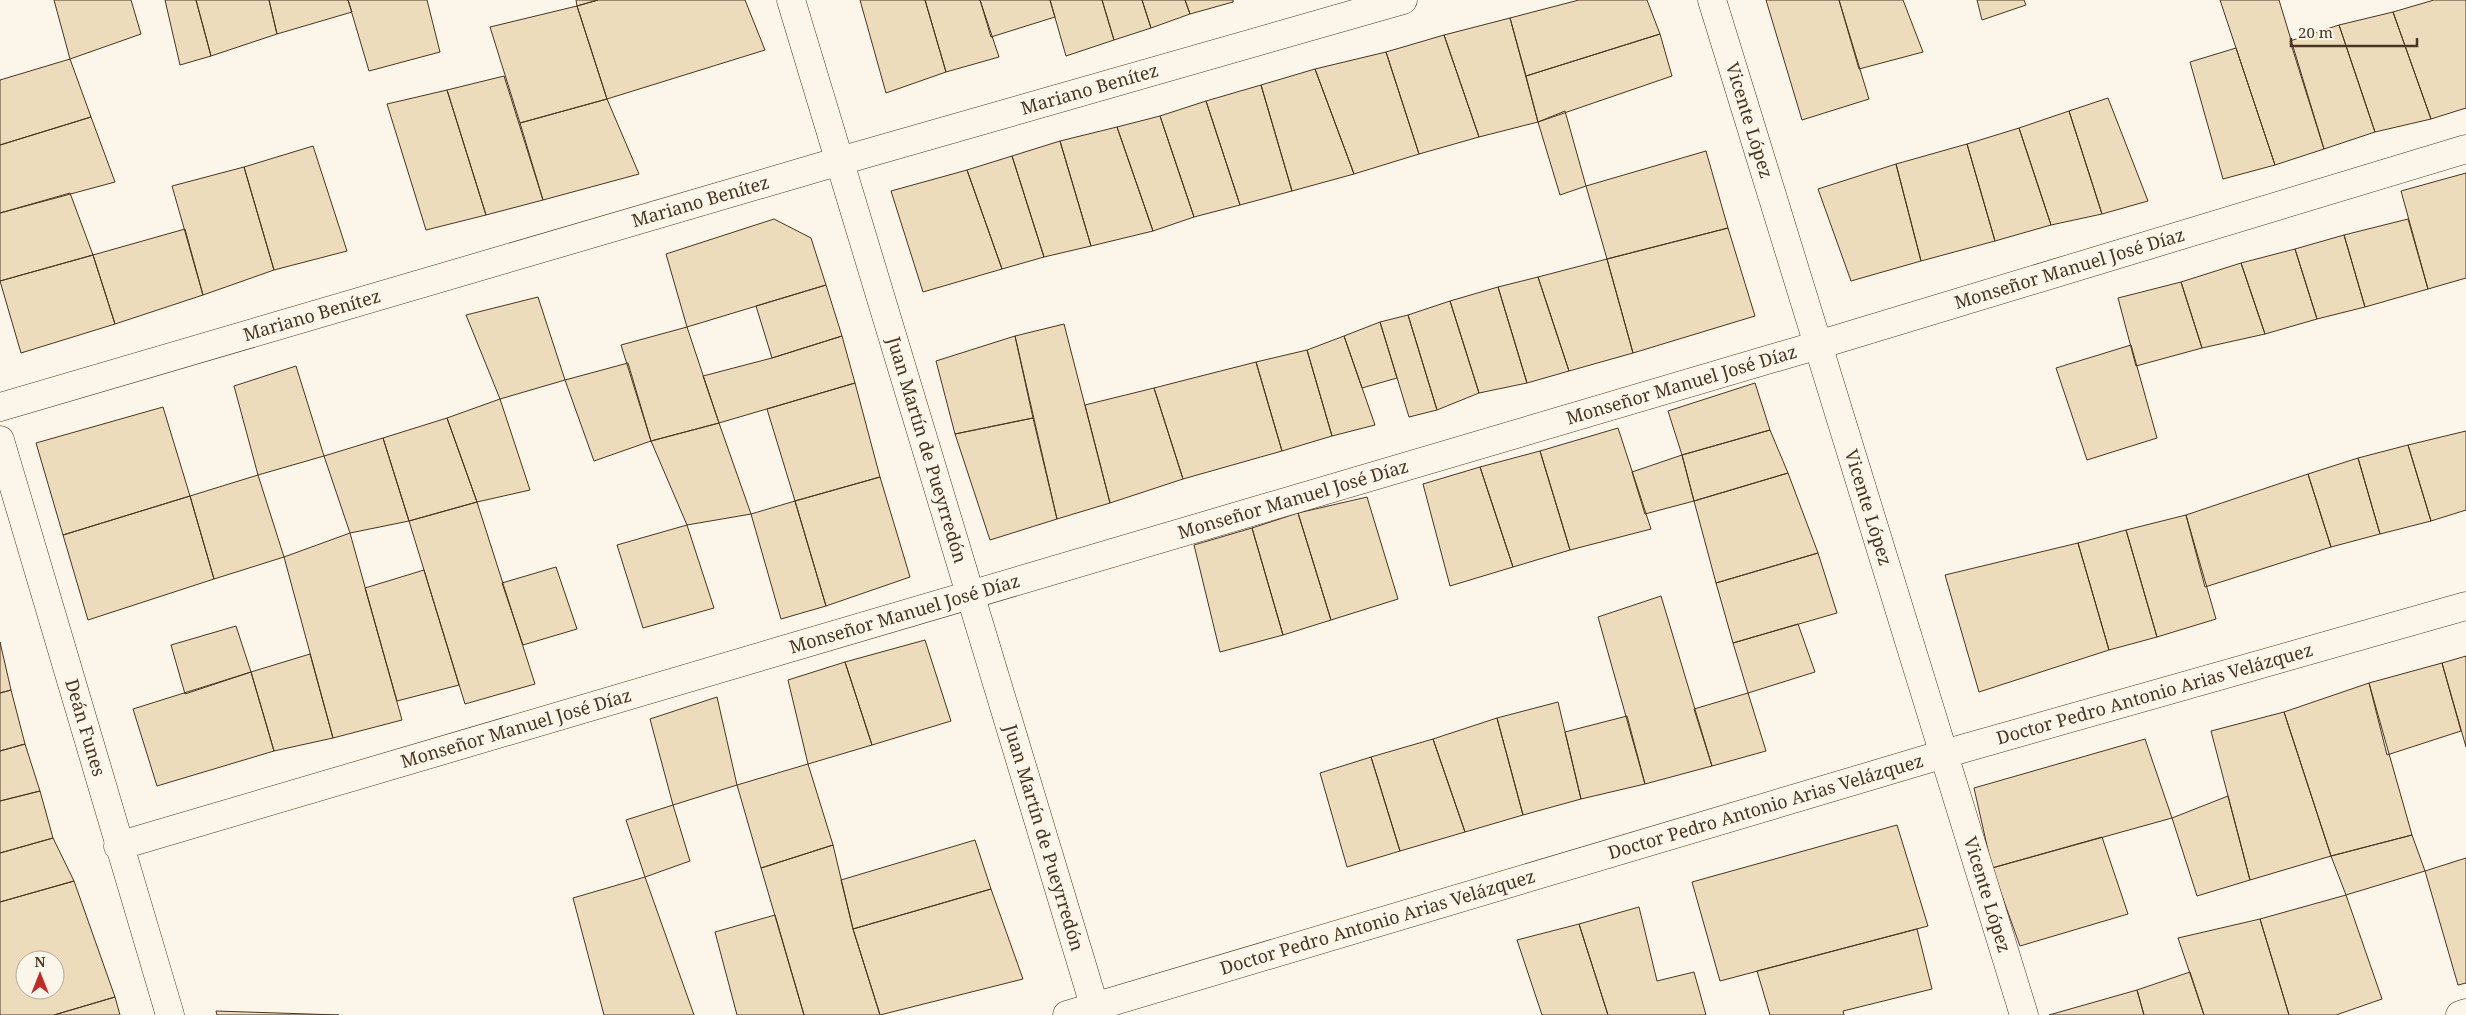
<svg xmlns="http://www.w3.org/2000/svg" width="2466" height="1015" viewBox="0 0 2466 1015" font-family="'Noto Serif',serif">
<rect width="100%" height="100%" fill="#fbf6e9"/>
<path fill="#ecdcbc" stroke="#4a3520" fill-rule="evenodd" d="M54,0H131L141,34L70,59Z
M165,0H196L211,56L180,65Z
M196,0H269L277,34L211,56Z
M269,0H348L352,12L277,34Z
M348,0H427L440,52L369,71Z
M576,0H598L577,6Z
M598,0H745L765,50L607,99L577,6Z
M860,0H925L946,72L886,93Z
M925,0H980L999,57L946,72Z
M980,0H1050L1055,17L991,37Z
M1050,0H1102L1114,40L1066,56Z
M1102,0H1142L1151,28L1114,40Z
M1142,0H1185L1190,14L1151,28Z
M1185,0H1233V2L1190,14Z
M1579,0H1647L1660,34L1526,76L1510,18Z
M1766,0H1839L1869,99L1802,120Z
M1839,0H1903L1923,52L1859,69Z
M1977,0H2024L2026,5L1982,20Z
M2220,0H2279L2324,149L2275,165Z
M2434,0H2466V108L2431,119L2393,12Z
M577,6L607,99L520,123L490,27Z
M2393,12L2431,119L2375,132L2339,25Z
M1510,18L1538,122L1479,137L1444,35Z
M2339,25L2375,132L2324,149L2290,41Z
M1660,34L1672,76L1538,122L1526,76Z
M1444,35L1479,137L1419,154L1386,52Z
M2236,48L2275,165L2223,179L2190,62Z
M1386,52L1419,154L1354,174L1315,69Z
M70,59L91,117L0,145V80Z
M1315,69L1354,174L1292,191L1261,85Z
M504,76L543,200L486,215L447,90Z
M1261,85L1292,191L1240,205L1206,101Z
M447,90L486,215L426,230L387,104Z
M2108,98L2148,201L2102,214L2069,111Z
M607,99L639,174L543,200L520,123Z
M1206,101L1240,205L1194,217L1160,116Z
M1565,111L1586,186L1560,195L1538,122Z
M2069,111L2102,214L2051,225L2019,128Z
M1160,116L1194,217L1153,231L1117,127Z
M91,117L115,182L0,213V145Z
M1117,127L1153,231L1091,246L1060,141Z
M2019,128L2051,225L1995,241L1967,144Z
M1060,141L1091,246L1044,257L1012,156Z
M1967,144L1995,241L1921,261L1896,164Z
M313,146L347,251L274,270L244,167Z
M1706,151L1728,228L1607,259L1586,186Z
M1012,156L1044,257L1002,269L967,170Z
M1896,164L1921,261L1851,281L1818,189Z
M244,167L274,270L203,295L172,186Z
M967,170L1002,269L923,292L891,191Z
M2466,173V278L2428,289L2401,191Z
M70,193L93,255L0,281V213Z
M774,219L811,238L826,285L687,327L666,254Z
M2408,219L2428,289L2365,307L2344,235Z
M1728,228L1755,316L1633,353L1607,259Z
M185,229L203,295L115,324L93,255Z
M2344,235L2365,307L2317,319L2295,249Z
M2295,249L2317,319L2265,334L2241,263Z
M93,255L115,324L21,353L0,281Z
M1607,259L1633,353L1569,371L1538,277Z
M2241,263L2265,334L2202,348L2181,282Z
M1538,277L1569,371L1527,383L1498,287Z
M2181,282L2202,348L2136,366L2118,298Z
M826,285L842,336L772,358L756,306Z
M1498,287L1527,383L1479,393L1450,301Z
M538,297L565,380L500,399L466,315Z
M1450,301L1479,393L1437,410L1408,315Z
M1408,315L1437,410L1409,417L1380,322Z
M1380,322L1397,378L1362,388L1344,336Z
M1064,324L1110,503L1057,519L1015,336Z
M687,327L719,423L651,441L621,345Z
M842,336L855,383L719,423L703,376L772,358Z
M1015,336L1033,418L955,434L936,361Z
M1344,336L1375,425L1332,436L1307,350Z
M2131,345L2157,438L2087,460L2056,368Z
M1307,350L1332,436L1282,451L1256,362Z
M1256,362L1282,451L1183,479L1154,388Z
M628,363L651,441L594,461L565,380Z
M296,366L324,456L258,475L234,386Z
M855,383L880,477L795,501L767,409Z
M1755,383L1770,430L1682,455L1668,411Z
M1154,388L1183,479L1110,503L1085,405Z
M500,399L530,490L477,502L447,418Z
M163,407L190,496L63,535L36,443Z
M447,418L477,502L409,521L383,438Z
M1033,418L1057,519L990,540L955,434Z
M719,423L751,514L687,525L651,441Z
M1618,428L1651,529L1570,550L1540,451Z
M1770,430L1788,473L1694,501L1682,455Z
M2466,431V510L2431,521L2408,445Z
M383,438L409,521L350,533L324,456Z
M2408,445L2431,521L2380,534L2358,458Z
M1540,451L1570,550L1513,567L1480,467Z
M1682,455L1694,501L1645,514L1632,472Z
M2358,458L2380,534L2331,547L2308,474Z
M1480,467L1513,567L1450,586L1423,484Z
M1788,473L1818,553L1716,583L1694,501Z
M2308,474L2331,547L2205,587L2186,515Z
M258,475L284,557L214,579L190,496Z
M880,477L910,577L826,606L795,501Z
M190,496L214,579L88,620L63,535Z
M1367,497L1398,599L1331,620L1298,513Z
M795,501L826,606L781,619L751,514Z
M477,502L535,684L465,704L409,521Z
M1298,513L1331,620L1283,635L1252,528Z
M2186,515L2216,619L2157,637L2126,530Z
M687,525L714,608L643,628L617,545Z
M1252,528L1283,635L1220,652L1194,545Z
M2126,530L2157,637L2109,650L2078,543Z
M350,533L402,720L333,738L284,557Z
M2078,543L2109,650L1979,692L1945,575Z
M1818,553L1837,613L1733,643L1716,583Z
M556,567L577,629L523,645L502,583Z
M424,570L459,685L397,701L365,588Z
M1661,596L1712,766L1645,784L1598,617Z
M1798,624L1815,672L1748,693L1733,643Z
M236,626L251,672L185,694L171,645Z
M925,640L951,721L872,745L845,662Z
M0,642L11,690L0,693Z
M310,654L333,738L274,751L251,672Z
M2466,656V747L2442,663Z
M845,662L872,745L808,764L788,680Z
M2442,663L2461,731L2387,755L2369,683Z
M251,672L274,751L157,786L133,709Z
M2369,683L2412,835L2331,856L2284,712Z
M11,690L25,744L0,751V693Z
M1748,693L1766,751L1712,766L1694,709Z
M717,697L737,785L673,805L650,719Z
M1558,702L1581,799L1523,815L1497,718Z
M2284,712L2331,856L2250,880L2211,731Z
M1627,716L1645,784L1581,799L1565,732Z
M1497,718L1523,815L1465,832L1433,739Z
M1433,739L1465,832L1400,851L1371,757Z
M2145,739L2172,818L1992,868L1974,788Z
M25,744L40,791L0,801V751Z
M1371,757L1400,851L1347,867L1320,773Z
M808,764L833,845L761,868L737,785Z
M40,791L53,838L0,853V801Z
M2228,796L2250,880L2197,896L2172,818Z
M673,805L690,861L645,877L626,820Z
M1897,825L1928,926L1720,981L1692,882Z
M2412,835L2425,871L2346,895L2331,856Z
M2102,837L2128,914L2020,946L1992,868Z
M53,838L74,881L0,902V853Z
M975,840L991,889L853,929L841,880Z
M833,845L853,929L880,1015H804L761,868Z
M2466,858V983L2458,985L2425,871Z
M645,877L694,1015H604L573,898Z
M74,881L115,997L54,1015H0V902ZM25,960H55V990H25Z
M991,889L1023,979L880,1015L853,929Z
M2346,895L2382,999L2336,1015H2289L2260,919Z
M1639,907L1657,981L1694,972L1706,1015H1608L1579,924Z
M775,915L804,1015H737L715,932Z
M2260,919L2289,1015H2204L2178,938Z
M1579,924L1608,1015H1542L1517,940Z
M1917,929L1932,989L1843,1011L1844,1015H1770L1757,971Z
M2190,972L2204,1015H2144L2137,990Z
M2137,990L2144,1015H2049Z
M115,997L120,1015H54Z
M216,1011L339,1015H217Z"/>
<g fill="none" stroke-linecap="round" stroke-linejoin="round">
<g stroke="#4a3520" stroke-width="29">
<g id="street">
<path id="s1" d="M791,0L1097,1015"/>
<path id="s2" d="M1712,0L2024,1015"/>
<path id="s3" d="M0,407L840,161L1403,0"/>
<path id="s4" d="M0,440L170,1015"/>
<path id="s5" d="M118,846L1818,345L2466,149"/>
<path id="s6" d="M1067,1015L1944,754L2466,606"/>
<path d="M2460,1015L2466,1013"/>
</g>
</g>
<use href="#street" stroke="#fbf6e9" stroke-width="28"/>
</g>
<g text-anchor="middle" stroke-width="4" stroke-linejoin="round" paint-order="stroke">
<g font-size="18" fill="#4a3520" stroke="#fbf6e9">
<text dy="6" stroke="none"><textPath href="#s3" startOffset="1135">Mariano Benítez</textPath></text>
<text dy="6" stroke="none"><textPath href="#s2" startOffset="126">Vicente López</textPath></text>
<text dy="6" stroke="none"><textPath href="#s3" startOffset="730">Mariano Benítez</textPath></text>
<text dy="6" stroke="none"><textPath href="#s5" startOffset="2035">Monseñor Manuel José Díaz</textPath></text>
<text dy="6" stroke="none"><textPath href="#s3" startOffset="325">Mariano Benítez</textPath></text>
<text dy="6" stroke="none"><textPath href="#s5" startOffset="1630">Monseñor Manuel José Díaz</textPath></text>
<text dy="6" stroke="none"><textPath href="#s1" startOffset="470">Juan Martín de Pueyrredón</textPath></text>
<text dy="6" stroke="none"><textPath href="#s5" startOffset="1225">Monseñor Manuel José Díaz</textPath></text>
<text dy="6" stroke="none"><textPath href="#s2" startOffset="531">Vicente López</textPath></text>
<text dy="6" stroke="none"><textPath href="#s5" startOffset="820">Monseñor Manuel José Díaz</textPath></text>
<text dy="6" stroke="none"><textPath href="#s6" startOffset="1134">Doctor Pedro Antonio Arias Velázquez</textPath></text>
<text dy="6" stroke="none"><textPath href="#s4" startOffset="300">Deán Funes</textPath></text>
<text dy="6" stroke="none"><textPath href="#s5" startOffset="415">Monseñor Manuel José Díaz</textPath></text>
<text dy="6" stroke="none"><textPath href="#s6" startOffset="729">Doctor Pedro Antonio Arias Velázquez</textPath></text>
<text dy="6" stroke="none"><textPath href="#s1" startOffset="875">Juan Martín de Pueyrredón</textPath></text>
<text dy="6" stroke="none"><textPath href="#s2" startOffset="936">Vicente López</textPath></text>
<text dy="6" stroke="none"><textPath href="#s6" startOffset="324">Doctor Pedro Antonio Arias Velázquez</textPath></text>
</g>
</g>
<g transform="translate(40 975)"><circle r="24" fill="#fbf6e9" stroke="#b4a999"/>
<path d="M0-4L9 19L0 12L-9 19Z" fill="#c62828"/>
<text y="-8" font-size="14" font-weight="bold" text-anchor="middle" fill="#4a3520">N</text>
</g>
<path d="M2291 38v8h126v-8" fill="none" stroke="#4a3520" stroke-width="2.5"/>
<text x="2298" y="38" font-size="15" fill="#4a3520" stroke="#fbf6e9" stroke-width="4" paint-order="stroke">20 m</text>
</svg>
